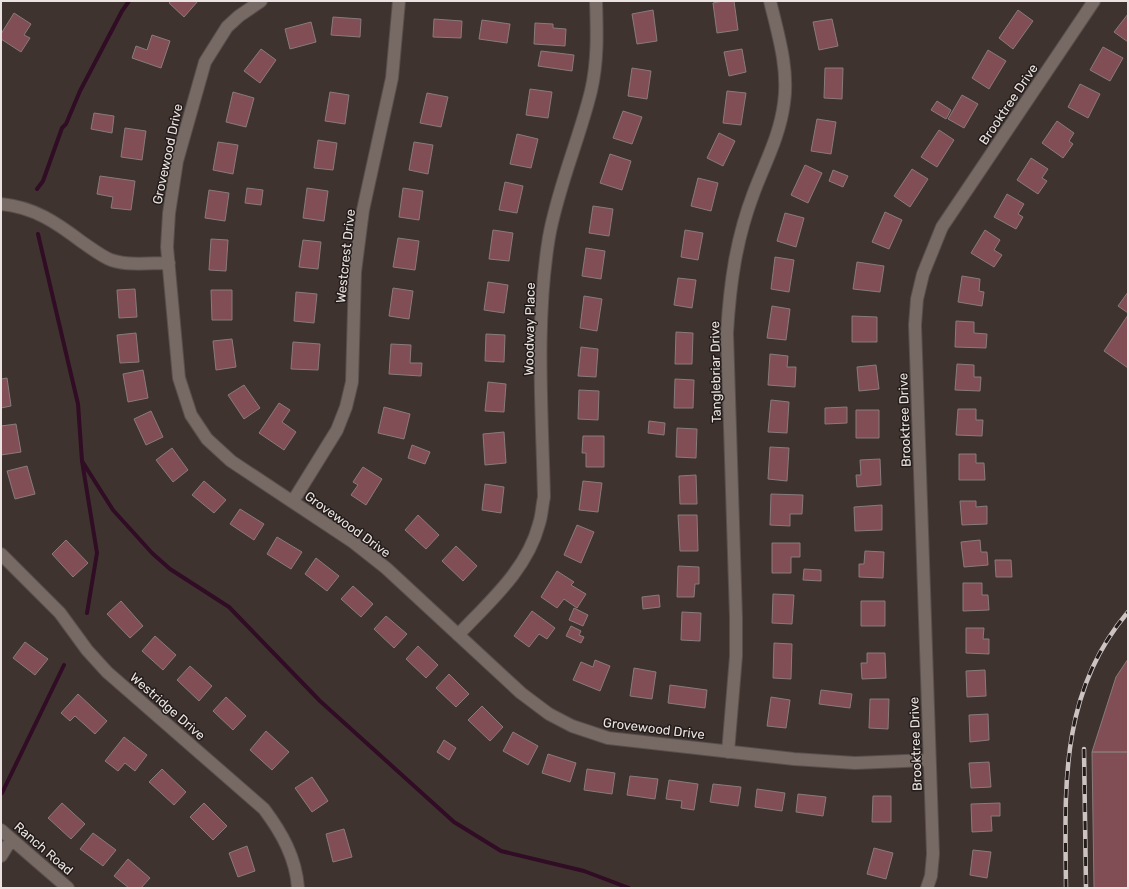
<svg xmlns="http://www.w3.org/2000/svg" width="1129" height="889" viewBox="0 0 1129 889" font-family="Rubik,sans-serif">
<rect width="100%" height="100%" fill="#3f332f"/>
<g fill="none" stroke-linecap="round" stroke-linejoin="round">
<path stroke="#310c25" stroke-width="4" d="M37,189L43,181L62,128L66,124L80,91L122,11L129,1
M38,234L78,404L82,461L97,553L87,613
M82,461L113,510L152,553L170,569L229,607L320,701L454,822L501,851L584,871L629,888
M2,793L64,665"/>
</g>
<path fill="#824e55" stroke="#897a7b" d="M171,1H198L184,17L169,3Z
M723,1H734L738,30L717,33L713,3Z
M653,10L657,41L637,44L632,14Z
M1018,10L1033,21L1013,49L999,38Z
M14,13L31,24L24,35L30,38L21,52L1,39V34Z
M1128,14V42L1114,32Z
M333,17L361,19L360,37L331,35Z
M434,19L462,21L461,38L433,37Z
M832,19L838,46L819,50L813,22Z
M482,20L510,24L507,43L479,39Z
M311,22L316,42L290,49L285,29Z
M535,23L553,24V28L566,29L565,46L534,44Z
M152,35L170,41L161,68L132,58L136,46L147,50Z
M1103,47L1123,58L1110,81L1090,70Z
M261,49L276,60L260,83L244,71Z
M742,49L746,72L729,76L724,52Z
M988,50L1006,61L989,89L972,78Z
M541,51L574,55L572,71L538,66Z
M632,68L651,71L647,99L628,96Z
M825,68H843L842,99L824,98Z
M1080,84L1100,94L1088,118L1068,107Z
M530,89L552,92L548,118L526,115Z
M727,91L746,93L741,125L723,123Z
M233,92L254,98L246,127L226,122Z
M330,92L349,95L345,124L325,121Z
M427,93L448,97L441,127L420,123Z
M962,95L978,104L964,128L948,119Z
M937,101L951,110L946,119L931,110Z
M623,111L642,117L632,144L613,138Z
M94,113L114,116L112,133L91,129Z
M817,119L836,122L831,154L811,151Z
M1057,121L1074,133L1069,141L1073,144L1063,158L1042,143Z
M125,128L146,131L142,160L121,157Z
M939,130L954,140L937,167L921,157Z
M719,133L735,141L723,166L707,158Z
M517,134L538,139L531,168L510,164Z
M318,140L337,143L333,170L314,168Z
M218,142L238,145L233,174L213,170Z
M414,142L433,145L428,174L409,170Z
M610,154L631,161L622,190L600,183Z
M1031,158L1048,169L1042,178L1047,181L1038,194L1017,180Z
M805,165L822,173L808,203L791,195Z
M912,169L928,179L910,207L894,196Z
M833,170L848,176L843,187L829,181Z
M100,176L135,181L131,210L111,208L113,197L97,194Z
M698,178L718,183L711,211L691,206Z
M505,182L523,186L517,213L499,210Z
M247,188L263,190L261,205L245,203Z
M307,188L328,191L324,221L303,218Z
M403,188L423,191L419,220L399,217Z
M209,190L229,193L225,221L205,218Z
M1007,194L1024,204L1018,214L1023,217L1016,229L994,217Z
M593,206L613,209L609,236L589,233Z
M885,212L902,220L889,249L872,242Z
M785,213L804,218L796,247L777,241Z
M493,230L513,233L509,261L489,259Z
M685,230L703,233L698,260L681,257Z
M985,230L1000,240L994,250L1002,255L994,267L971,253Z
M398,238L419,241L415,270L393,267Z
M211,239L228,240L226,271L209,270Z
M303,240L321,242L318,269L299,267Z
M586,248L605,251L601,279L582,276Z
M775,257L794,260L789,292L771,289Z
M857,262L884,266L880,292L853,289Z
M962,276L980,279L979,291L984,292L982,306L958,302Z
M678,278L696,280L692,308L674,305Z
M488,282L508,285L504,313L484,310Z
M393,288L413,291L409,319L389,316Z
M135,289L137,317L119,318L117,290Z
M211,290H232V320H212Z
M296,292L317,294L314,323L294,321Z
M1128,292V313L1118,306Z
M584,296L602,299L597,331L580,328Z
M772,306L790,309L786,340L767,338Z
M1128,315V368L1104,351Z
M852,316L877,317V342H852Z
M956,321L974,322V333L987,334L986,348L955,347Z
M676,332L693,333L692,364H675Z
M136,333L139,362L120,363L117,335Z
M486,334L505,335L504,362L485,361Z
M232,339L236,367L216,370L213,341Z
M293,342L320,344L318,370L291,369Z
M391,344L411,345L410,363H422L421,376L389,374Z
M581,347L598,349L596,377L578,376Z
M770,354L788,356L787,367H796L795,387L768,385Z
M957,364L974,365V377H981L980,391L955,390Z
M876,365L879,389L859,391L857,367Z
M143,370L148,398L128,402L123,374Z
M7,378L11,406L1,408V379Z
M675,379L694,380L693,408H674Z
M488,382L506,384L504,412L485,411Z
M244,385L260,408L244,419L228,395Z
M579,390L599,391L598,420L578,419Z
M771,400L789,402L787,433L768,432Z
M279,403L290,410L282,422L296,432L284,450L259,433Z
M384,407L410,414L404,439L378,433Z
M847,407V423L825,424V408Z
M958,409H976V420H983L982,436L956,435Z
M856,410H879V438H856Z
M151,411L163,437L146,445L134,419Z
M649,421L665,423L664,435L648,433Z
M16,424L21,452L1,455V426Z
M677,428L697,429L696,458L676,457Z
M504,432L506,463L485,465L483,434Z
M583,436H604V467H586V453H582Z
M412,445L430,452L425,464L408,458Z
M770,447L789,448L787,481L768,479Z
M172,448L188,470L173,482L156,460Z
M959,454H976V463H984L985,480H959Z
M880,459L881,485L857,487L856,475H861L860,460Z
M27,466L35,494L15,499L7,471Z
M363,467L382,479L366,505L351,495L358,485L353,482Z
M696,475L697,504H680L679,476Z
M204,481L226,500L214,513L192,495Z
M583,481L602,483L598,512L579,510Z
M485,484L504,487L501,513L482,510Z
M771,494L803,495L802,514H790V526L770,525Z
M960,501H976V507L987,506V524L962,525Z
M882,505V530L855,531L854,507Z
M240,509L264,524L254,540L230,524Z
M418,515L439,535L426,549L405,530Z
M678,515H697L698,551H680Z
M577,525L594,532L581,563L564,555Z
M277,537L302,552L291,569L267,554Z
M66,540L88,563L73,577L52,554Z
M980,540L981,552H987L988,565L964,567L961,542Z
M772,543H800V557H791V573H772Z
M456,546L477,566L463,581L442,561Z
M865,551L884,552L883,578L859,577V564H864Z
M316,558L339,576L327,591L305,574Z
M995,560H1011L1012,577H996Z
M678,566L699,567V584H695L694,597H677Z
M804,569L821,570V581L803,580Z
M557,571L574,582L571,585L586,594L577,608L564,599L557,608L541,597Z
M963,583H982V595H988L989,610L963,611Z
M353,586L373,604L361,617L341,599Z
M773,594L794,595L792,624L772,623Z
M659,595L660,607L643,609L642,597Z
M121,601L143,626L130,638L107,614Z
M861,601H885V626H861Z
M574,608L588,615L583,626L569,620Z
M532,611L555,628L547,639L539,634L529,647L514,636Z
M682,612L701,613L700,641L681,640Z
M386,616L407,634L394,648L374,629Z
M571,626L581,631L579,635L584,637L581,643L566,636Z
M966,628H984L983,639H989V654L966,653Z
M155,636L176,655L163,670L142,651Z
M25,642L48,659L35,675L13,658Z
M774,643L792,644L791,679L773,678Z
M418,646L438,665L426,678L406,659Z
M867,653H885L886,678L862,679L861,663H867Z
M1128,659V752H1092L1116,677Z
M595,660L610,666L600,691L573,680L581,662L593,667Z
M190,666L212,686L199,701L177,680Z
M634,668L656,672L652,699L630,696Z
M985,670L986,696L967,697L966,671Z
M449,674L469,694L456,707L436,688Z
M670,685L707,690L705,708L668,703Z
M821,690L852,694L850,708L819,704Z
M78,694L107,721L95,734L75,716L70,721L61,713Z
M226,697L246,716L233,730L213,711Z
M771,697L790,700L786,728L767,726Z
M870,699H889L888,729L869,728Z
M482,706L503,727L490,741L468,720Z
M988,714L989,740L970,742L969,715Z
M266,731L289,752L272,770L250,750Z
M513,732L538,746L528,765L503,751Z
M124,737L147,755L135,771L125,763L118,771L105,761Z
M444,740L456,748L449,760L437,752Z
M1092,752H1128V888H1094Z
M548,754L576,763L570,782L542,773Z
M989,762L991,787L971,788L969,763Z
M162,769L186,792L174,805L149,782Z
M587,769L615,773L612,794L584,790Z
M630,776L658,779L655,799L627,795Z
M312,777L328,801L312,812L295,788Z
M669,780L698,784L694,810L681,808L682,801L666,799Z
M713,784L741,787L738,806L710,802Z
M757,789L785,793L782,811L755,807Z
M798,794L826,797L823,816L796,812Z
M873,796H891V822H872Z
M62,803L85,824L71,839L48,818Z
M204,803L227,826L213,840L190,817Z
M1000,803V816H991L992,831L972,832L971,804Z
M344,829L352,857L333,862L326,834Z
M93,833L116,850L103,866L80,849Z
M247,846L255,871L238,877L229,853Z
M874,848L893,853L886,879L867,874Z
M973,850L991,852L987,878L970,875Z
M128,859L150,878L141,888H129L114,876Z"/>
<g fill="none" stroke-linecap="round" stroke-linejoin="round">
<g stroke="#584f4c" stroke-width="14">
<path id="minor" d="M261,1L239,16L227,27L205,62L177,161L169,213L167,247L179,378L191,415L207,439L231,461L353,542L386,568L521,693L549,714L572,726L608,738L794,759L855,763L929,760
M1,204C34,207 57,223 82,242C91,248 101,256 111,260C129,266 150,263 169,263
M293,501L337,430L346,407L352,382L355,272L363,210L392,78L399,1
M1,554L60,613L87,650L107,672L264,809C282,833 296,858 298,888
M458,635C489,602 527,570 539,524C542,515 542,506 544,497C542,410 535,322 549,237C558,187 579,140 591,91C598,61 597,31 596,1
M728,752L736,656V617L727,333C730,283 736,239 754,192C765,163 780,135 784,103C789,69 778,34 770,1
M1,830L68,888
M1,856L11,840
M927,888L931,876L933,854L915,325L917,299L923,274L942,227L1094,1"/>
</g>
<use href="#minor" stroke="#776964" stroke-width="12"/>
<g stroke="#cdc4c2" stroke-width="4.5">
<path id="rail" d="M1084,749L1086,888
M1066,888C1065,788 1059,693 1128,612"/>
</g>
<use href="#rail" stroke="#221c1a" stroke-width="3" stroke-dasharray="9" stroke-linecap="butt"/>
</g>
<g text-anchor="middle" stroke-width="3" stroke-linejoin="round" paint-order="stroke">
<g font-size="13" fill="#ebe3e1" stroke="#221c1a">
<text transform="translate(1008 104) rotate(-56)" y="5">Brooktree Drive</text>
<text transform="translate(167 154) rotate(-78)" y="5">Grovewood Drive</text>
<text transform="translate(345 256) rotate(-84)" y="5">Westcrest Drive</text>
<text transform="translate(529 329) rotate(-89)" y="5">Woodway Place</text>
<text transform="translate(715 372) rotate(-91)" y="5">Tanglebriar Drive</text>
<text transform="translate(904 420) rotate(-92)" y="5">Brooktree Drive</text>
<text transform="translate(348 524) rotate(36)" y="5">Grovewood Drive</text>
<text transform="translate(168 706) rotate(41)" y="5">Westridge Drive</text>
<text transform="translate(654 728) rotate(7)" y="5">Grovewood Drive</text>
<text transform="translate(915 744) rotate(-92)" y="5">Brooktree Drive</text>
<text transform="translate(44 848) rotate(41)" y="5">Ranch Road</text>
</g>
</g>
<rect width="1129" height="889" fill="none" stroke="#ebe3e1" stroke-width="4"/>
</svg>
